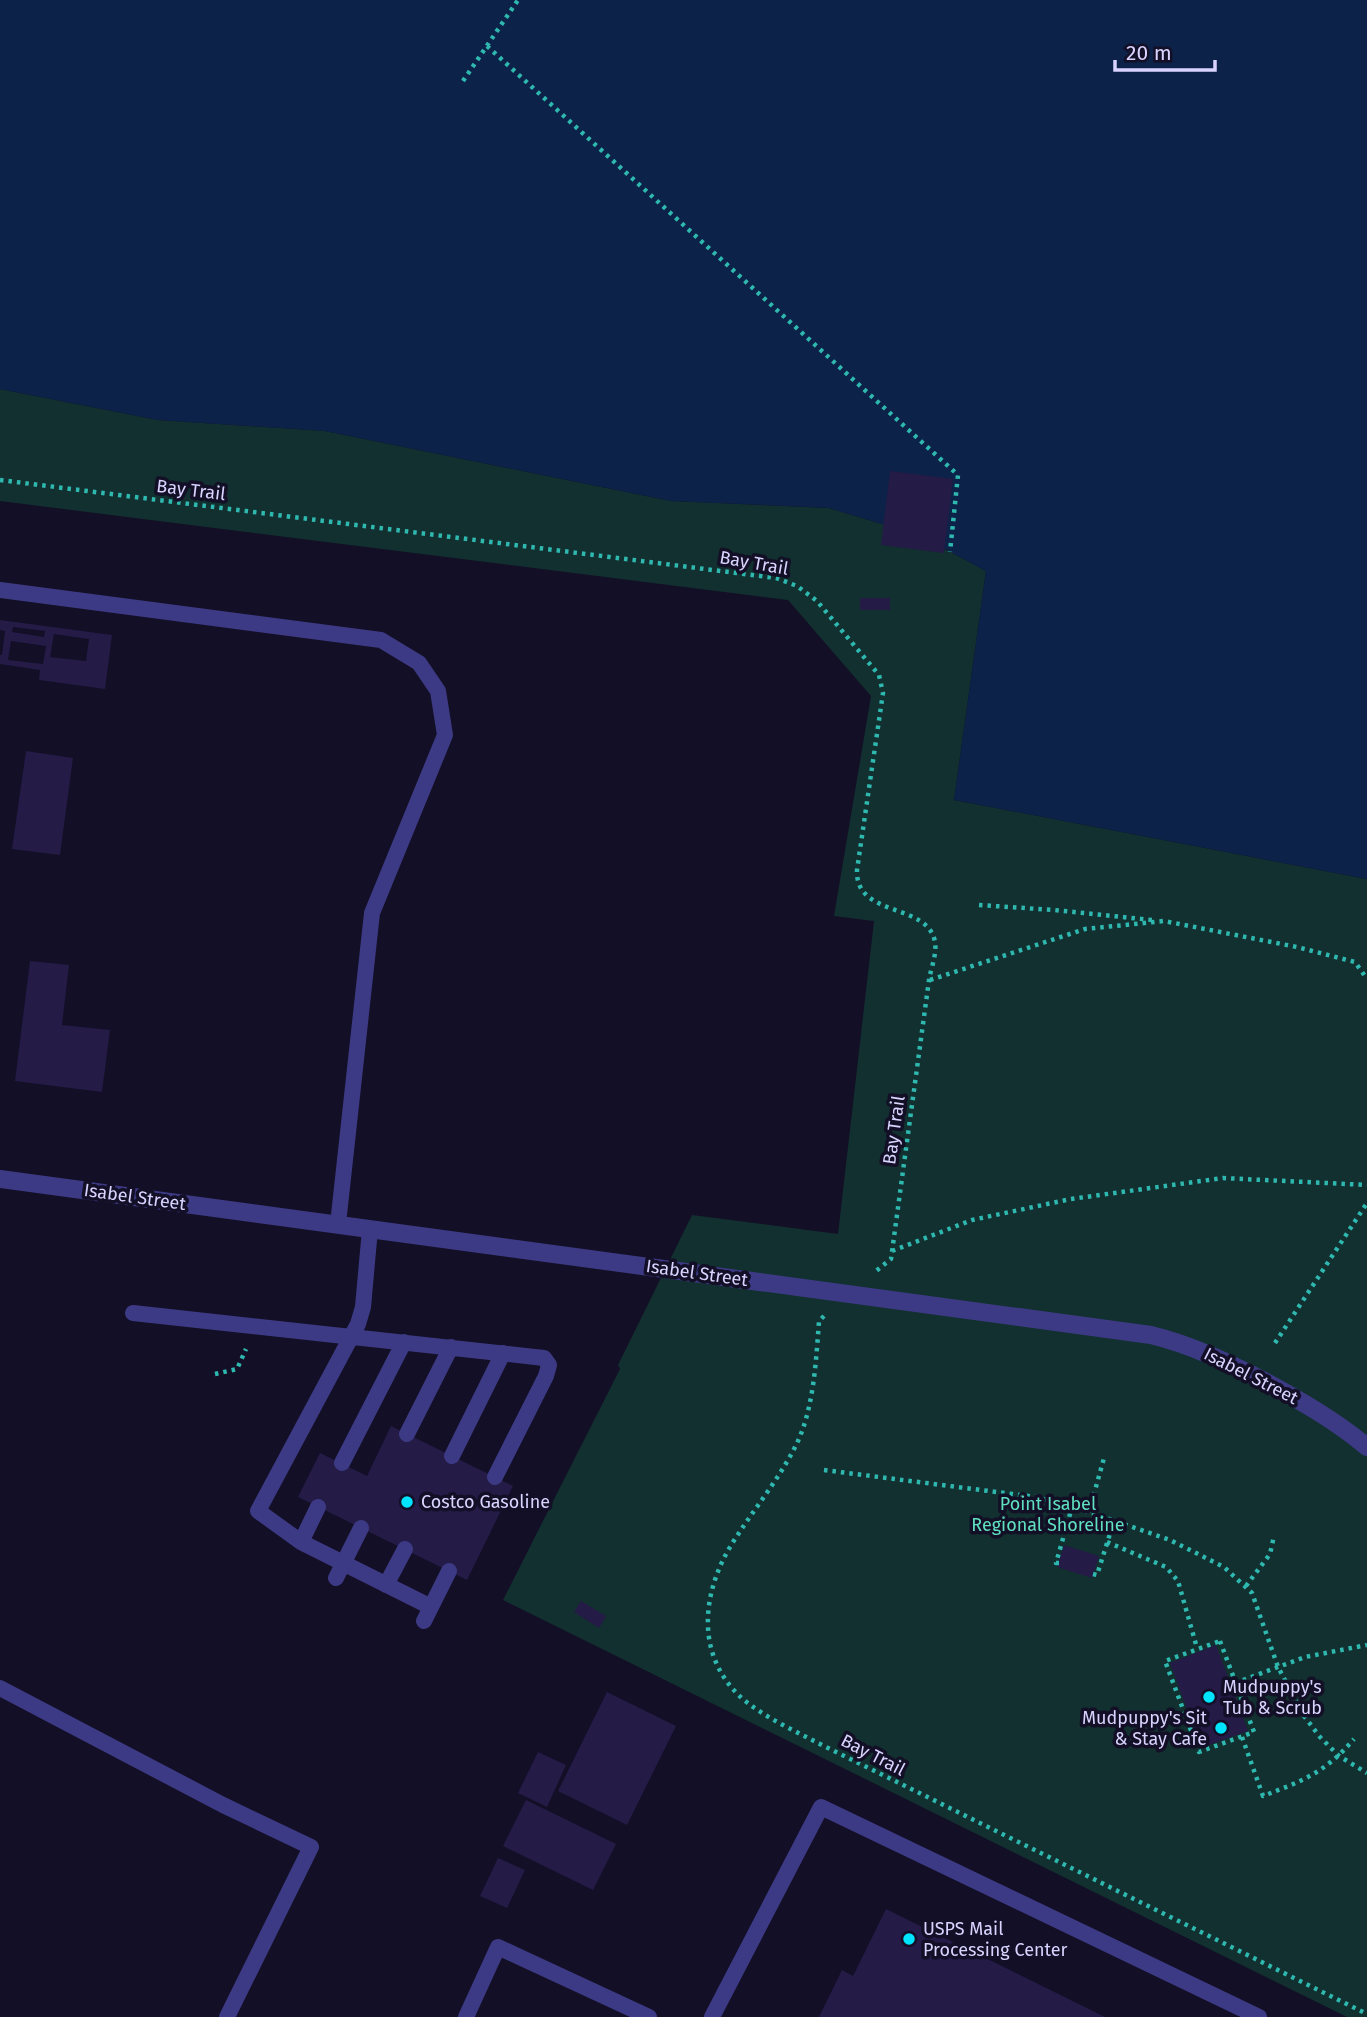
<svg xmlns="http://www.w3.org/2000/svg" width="1367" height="2017" viewBox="0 0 1367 2017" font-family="'Fira Sans',sans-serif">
<rect width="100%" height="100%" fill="#130f26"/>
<path fill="#12302f" d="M0,389L158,420L325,431L671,501L829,508L882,524L902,526L986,571L954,800L1367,879V2017H1347L503,1600L620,1369L618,1365L692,1215L838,1234L874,921L834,916L871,696L788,600L0,501Z"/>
<path fill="#0c2248" d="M0,0H1367V879L954,800L986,571L902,526L882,524L829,508L671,501L325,431L158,420L0,389Z"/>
<path fill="#241b47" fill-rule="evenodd" d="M890,471L953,479L944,553L881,545Z
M860,598H890V610H860Z
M0,620L112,635L105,689L39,680L40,670L0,664V655H2L5,631L0,630ZM13,627L45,631L44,637L12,632ZM54,634L89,639L86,661L50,657ZM11,641L46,646L43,664L8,660Z
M26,751L73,758L60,855L12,849Z
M30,961L69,965L62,1025L110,1030L102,1092L15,1081Z
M391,1426L513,1486L467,1580L298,1497L320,1453L367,1476Z
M1064,1545L1099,1556L1092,1578L1057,1567Z
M581,1601L606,1616L599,1628L574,1612Z
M1216,1645L1248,1731L1201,1748L1170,1663Z
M607,1692L676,1726L627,1825L558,1791Z
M538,1752L566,1765L547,1807L518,1793Z
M526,1800L616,1844L593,1890L503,1846Z
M498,1858L525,1870L507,1908L480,1896Z
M886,1909L1105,2017H819L842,1970L853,1976Z"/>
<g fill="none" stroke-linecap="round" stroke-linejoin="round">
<path stroke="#2fb8b0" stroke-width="4.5" stroke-dasharray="3.5 5" stroke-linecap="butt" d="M487,46L958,475L950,552
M463,81L518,0
M0,480L776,578L797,586L817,601L879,675L883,693L857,870C855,918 928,902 935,942C937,954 931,968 929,980L891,1259L876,1271
M979,905L1054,910L1152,920
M930,980L1085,929L1164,921L1297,947L1355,962L1367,979
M892,1251L972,1220L1071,1199L1223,1178L1367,1185
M824,1316L819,1321C816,1361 814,1405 798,1441C782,1475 757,1505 737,1536C702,1587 692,1655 744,1700C766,1718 793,1730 818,1743L1367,2014
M1275,1343L1367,1203
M215,1374L237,1369L246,1349
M824,1470L1036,1497L1089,1512L1170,1540L1224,1567L1252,1593L1278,1667L1304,1716L1320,1737L1339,1756L1367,1773
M1089,1512L1104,1458
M1107,1542L1166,1567L1178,1581L1197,1648
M1059,1563H1056L1072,1507
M1093,1574L1097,1575L1114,1521
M1246,1586L1270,1554L1274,1536
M1220,1641L1254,1732L1199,1752L1165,1661Z
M1235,1683L1305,1657L1367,1645
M1242,1737L1263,1796C1302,1781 1325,1773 1354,1739"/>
<path stroke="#3d3a85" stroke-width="16" d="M0,590L381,640L419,663L438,691L445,735L372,913L338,1224
M370,1229L363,1307L358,1324L258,1511L301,1542L431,1607
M133,1313L544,1358L549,1365L546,1376L495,1477
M407,1434L451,1347
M452,1456L503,1353
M342,1463L404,1342
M301,1542L318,1507
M336,1578L361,1528
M386,1585L405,1549
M424,1621L449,1571
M0,1688L223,1805L311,1847L227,2017
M466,2017L498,1947L649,2017
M712,2017L821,1807L1259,2017"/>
<path stroke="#3d3a85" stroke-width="18" d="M0,1179L1151,1335C1192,1345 1229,1363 1266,1382C1301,1401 1336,1421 1367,1447"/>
</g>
<g fill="#00e5ff" stroke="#130f26" stroke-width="2.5">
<circle cx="407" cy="1502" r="7"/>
<circle cx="1209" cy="1697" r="7"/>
<circle cx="1221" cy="1728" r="7"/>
<circle cx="909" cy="1939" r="7"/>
</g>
<g text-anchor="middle" stroke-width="7" stroke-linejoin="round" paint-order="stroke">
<g font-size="18" fill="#d9d4ff" stroke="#130f26">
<text transform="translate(191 490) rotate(7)" y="6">Bay Trail</text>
<text transform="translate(754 563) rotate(10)" y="6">Bay Trail</text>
<text transform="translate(894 1130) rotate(-82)" y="6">Bay Trail</text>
<text transform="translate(135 1197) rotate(8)" y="6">Isabel Street</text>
<text transform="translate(697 1273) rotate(8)" y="6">Isabel Street</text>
<text transform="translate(1251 1376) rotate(27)" y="6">Isabel Street</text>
<text transform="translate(873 1755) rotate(27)" y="6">Bay Trail</text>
</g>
<g font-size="18" fill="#d9d4ff" stroke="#130f26" text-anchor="start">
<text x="421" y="1508">Costco Gasoline</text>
<text x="1223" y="1693">Mudpuppy's<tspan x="1223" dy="21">Tub &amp; Scrub</tspan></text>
<text x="1207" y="1724" text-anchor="end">Mudpuppy's Sit<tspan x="1207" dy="21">&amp; Stay Cafe</tspan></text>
<text x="923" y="1935">USPS Mail<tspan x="923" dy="21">Processing Center</tspan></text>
</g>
<g font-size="18" fill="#5fe0c0" stroke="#130f26">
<text x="1048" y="1510">Point Isabel<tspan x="1048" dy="21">Regional Shoreline</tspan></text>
</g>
</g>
<path d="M1115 60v10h100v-10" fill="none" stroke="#d9d4ff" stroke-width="3.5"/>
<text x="1126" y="60" font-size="21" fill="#d9d4ff" stroke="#130f26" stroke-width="5" paint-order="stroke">20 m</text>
</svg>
